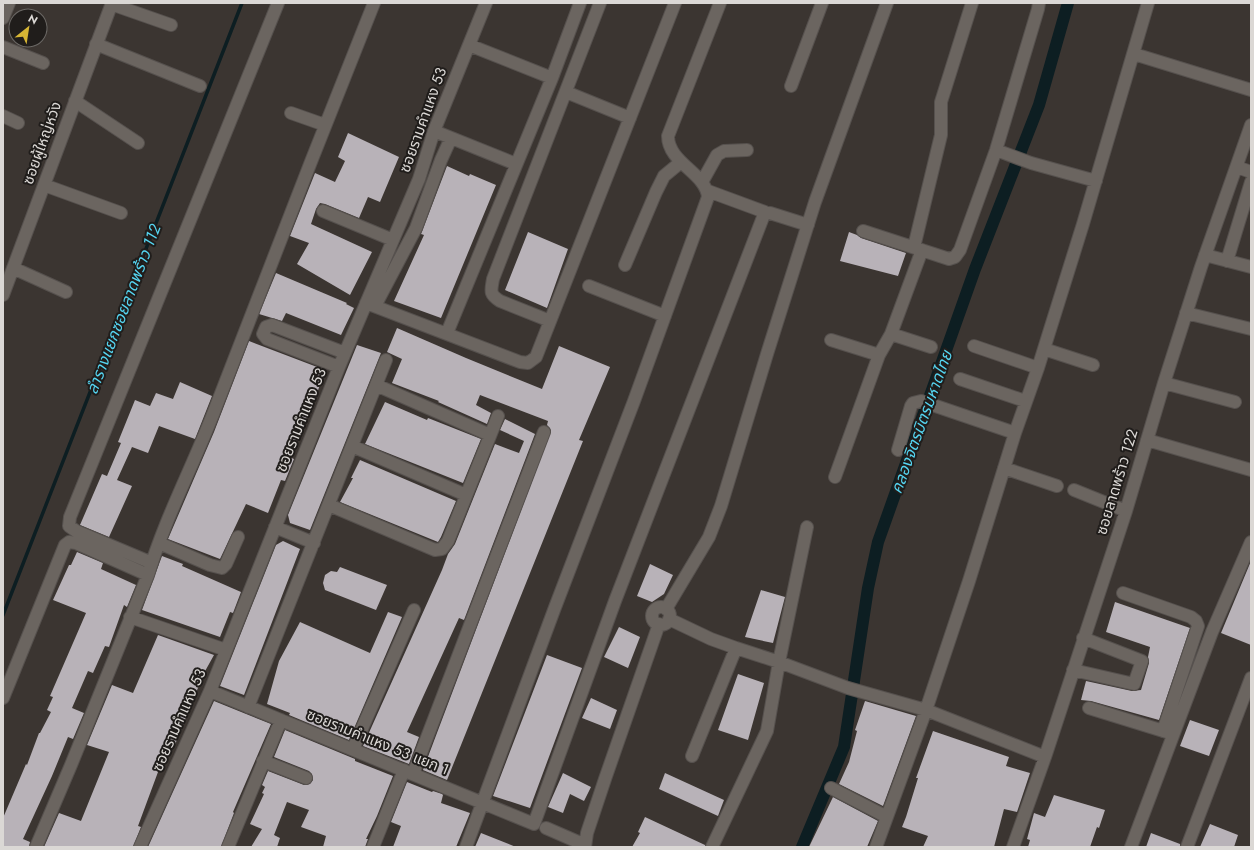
<svg xmlns="http://www.w3.org/2000/svg" width="1254" height="850" viewBox="0 0 1254 850" font-family="Jost,'Noto Sans Thai',sans-serif">
<rect width="100%" height="100%" fill="#3b3531"/>
<g fill="none" stroke-linecap="round" stroke-linejoin="round">
<path stroke="#0d1e22" stroke-width="3.5" d="M3,615L242,3"/>
<path stroke="#0d1e22" stroke-width="12" d="M802,847L844,747L868,588L878,542L975,269L1039,105L1068,3"/>
</g>
<path fill="#b8b2b8" d="M348,133L399,157L380,202L368,197L359,218L325,204L320,203L316,209L311,224L372,252L350,295L297,264L309,243L290,236L315,173L335,182L345,161L338,157Z
M447,166L469,176L470,174L496,185L441,318L394,301L424,235L421,234Z
M528,232L568,249L547,308L505,290Z
M849,232L857,235L861,238L906,253L898,276L840,261Z
M276,273L347,303L346,304L354,308L341,335L286,313L282,321L259,314Z
M397,328L466,358L542,389L559,346L610,367L579,440L583,441L447,780L423,770L551,431L550,428L547,425L548,421L480,395L476,405L491,413L487,424L438,402L439,401L392,383L402,359L387,352Z
M249,341L325,370L315,399L289,457L294,459L285,481L281,480L268,513L246,504L220,559L168,539L214,432Z
M357,345L381,353L310,530L290,523L288,515Z
M180,382L212,396L195,439L159,426L148,453L132,447L117,480L132,486L109,537L80,525L102,474L107,476L121,443L118,442L135,400L150,406L156,393L173,399Z
M385,402L427,420L428,418L481,439L463,483L365,444Z
M505,419L535,434L464,620L459,618L407,732L419,737L409,764L363,746L442,570L448,554L455,544L495,444L519,453L524,441L500,430Z
M360,460L456,501L441,537L438,542L340,502L353,478H351Z
M283,541L300,549L244,695L220,686L276,545Z
M77,552L103,563L101,569L136,585L127,607L124,605L109,647L105,646L93,673L88,671L72,708L84,713L73,739L68,737L52,776L23,839L30,842L29,847H3V818L26,764L27,765L39,733H40L51,712L47,710L53,697L50,696L86,613L53,600L69,565H71Z
M162,556L183,564L182,566L241,592L233,613L230,612L220,637L142,610Z
M1251,561V645L1221,633Z
M650,564L673,575L664,594L652,602L637,596Z
M340,567L387,585L376,610L325,590L323,583L325,575L331,571L337,572Z
M761,590L785,597L773,643L745,637Z
M1115,602L1190,628L1159,720L1091,701L1081,700L1086,681L1132,691L1141,690L1149,663L1148,657L1150,647L1106,632Z
M388,612L402,617L349,740L289,715L290,713L267,704L279,661L300,622L370,653Z
M619,627L640,637L628,668L604,657Z
M158,635L214,655L204,673L174,747L168,745L138,826L141,827L133,847H44L59,813L81,821L109,752L87,745L112,685L133,693Z
M547,655L582,668L530,808L493,796Z
M738,674L764,683L748,740L718,730Z
M591,698L617,710L610,729L582,718Z
M214,701L271,724L233,812L234,813L221,847H148Z
M865,701L916,716L883,806L839,784L849,762L857,731L855,730Z
M1190,720L1219,730L1209,756L1180,746Z
M285,730L355,759V761L393,776L377,816L366,839H368L365,847H323L326,836L301,827L309,810L287,802L274,835L280,838L277,847H251L262,829L250,824L264,794L262,793L265,787L262,785L268,771L304,785L310,784L313,780L312,774L309,771L274,757Z
M933,731L1009,757L1006,766L1030,773L1017,812L1004,809L994,847H923L928,836L902,827L906,817L918,778H916Z
M563,773L591,787L584,801L570,794L563,813L548,807Z
M665,773L724,800L718,816L659,789Z
M407,782L432,792L433,791L442,794L443,795L441,803L470,813L456,847H393L401,826L391,822Z
M1054,795L1105,810L1099,828L1097,827L1090,847H1028L1030,840L1027,839L1034,813L1045,817Z
M833,797L878,821L867,847H809Z
M645,817L705,845V847H632L640,833L638,832Z
M1210,824L1238,835L1234,847H1200Z
M481,833L516,847H475Z
M1151,833L1180,844V847H1146Z"/>
<g fill="none" stroke-linecap="round" stroke-linejoin="round">
<g stroke="#56514e" stroke-width="14">
<path id="minor" d="M111,4L171,25
M3,18L9,3
M96,44L200,86
M469,45L552,78
M3,47L43,63
M1134,54L1251,90
M791,86L822,3
M566,92L630,118
M75,101L138,143
M291,113L325,125
M3,116L18,123
M434,131L516,164
M996,150L1031,163L1096,181
M1237,167L1251,172
M702,182L717,155L724,151L747,150
M44,185L121,213
M323,211L393,240
M770,213L808,225
M863,231L949,259L955,257L960,250L996,150L1038,9L1039,3
M914,247L941,135V102L972,3
M1205,255L1251,267
M1227,261L1251,182
M625,265L656,192L664,176L681,162
M13,268L66,292
M589,286L665,316
M3,295L112,3
M366,303L520,362L528,363L536,357L675,3
M375,306L416,228L441,160L451,138
M1186,313L1251,329
M550,321L500,301C489,294 491,291 493,279L600,3
M447,333L552,78L580,3
M891,334L931,347
M831,340L879,355
M974,346L1038,368
M1044,349L1093,365
M339,367L267,339L263,334L266,327L272,325L345,353
M960,379L1025,401
M1164,383L1235,402
M376,385L490,435
M1147,440L1251,470
M352,446L466,495
M898,450L911,406L913,403L921,401L1015,433
M1004,468L1057,486
M835,477L879,355L891,334L922,250
M1074,490L1126,511
M329,505L435,550L442,549L448,541L498,416
M275,527L314,543
M159,543L210,565L222,568L226,564L238,537
M152,563L76,531L69,526L70,517L278,3
M1123,593L1191,617L1196,621L1198,626L1163,731
M652 616a9 9 0 1 1 18 0a9 9 0 1 1-18 0Z
M666,609L709,537L721,506L767,354L815,202L887,3
M130,617L226,650
M669,619L711,639L736,648L779,662L848,688L926,710L1045,757
M1073,670L1134,684L1142,661L1083,638
M210,691L534,824L615,601L765,212L708,191
M3,698L65,545L69,542L76,543L148,575
M248,707L386,360
M1089,708L1170,733
M353,749L414,610
M692,756L736,648
M263,761L306,778
M413,774L544,432
M831,788L887,817
M546,828L585,845
M36,847L71,765L148,575C165,518 194,464 215,409C267,273 320,138 374,3
M140,847L210,691L339,367L419,179L434,131L486,3
M228,847L281,720
M373,847L404,770
M466,847L554,610L634,401L708,197C706,173 668,163 668,136L720,3
M585,847L587,833L605,779L659,624
M712,847L767,731L779,662L807,527
M876,847L926,710L969,581L1015,433L1038,368L1083,224L1148,3
M1013,847L1045,757L1126,511L1164,383L1201,267L1251,125
M1131,847L1212,632L1251,542
M1187,847L1251,678"/>
</g>
<use href="#minor" stroke="#6b6560" stroke-width="12"/>
</g>
<g text-anchor="middle" stroke-width="4" stroke-linejoin="round" paint-order="stroke">
<g font-size="15" fill="#dbd8d5" stroke="#201d1b">
<text transform="translate(423 120) rotate(-70)" y="5">ซอยรามคำแหง 53</text>
<text transform="translate(42 143) rotate(-70)" y="5">ซอยผู้ใหญ่หวัง</text>
<text transform="translate(301 420) rotate(-68)" y="5">ซอยรามคำแหง 53</text>
<text transform="translate(1117 482) rotate(-73)" y="5">ซอยลาดพร้าว 122</text>
<text transform="translate(179 720) rotate(-66)" y="5">ซอยรามคำแหง 53</text>
<text transform="translate(378 742) rotate(22)" y="5">ซอยรามคำแหง 53 แยก 1</text>
</g>
<g font-size="16" font-style="italic" fill="#55d5f1" stroke="#201d1b">
<text transform="translate(123 309) rotate(-69)" y="6">ลำรางแยกซอยลาดพร้าว 112</text>
<text transform="translate(921 422) rotate(-70)" y="6">คลองจิตรมิตรมหาดไทย</text>
</g>
</g>
<rect width="1254" height="850" fill="none" stroke="#dbd8d5" stroke-width="8"/>
<g transform="translate(28 28) rotate(30)"><circle r="19" fill="#201d1b" stroke="#6b6865"/>
<path d="M0-3L7 15L0 10L-7 15Z" fill="#d6b534"/>
<text y="-6" font-size="11" font-weight="bold" text-anchor="middle" fill="#dbd8d5">N</text>
</g>
</svg>
